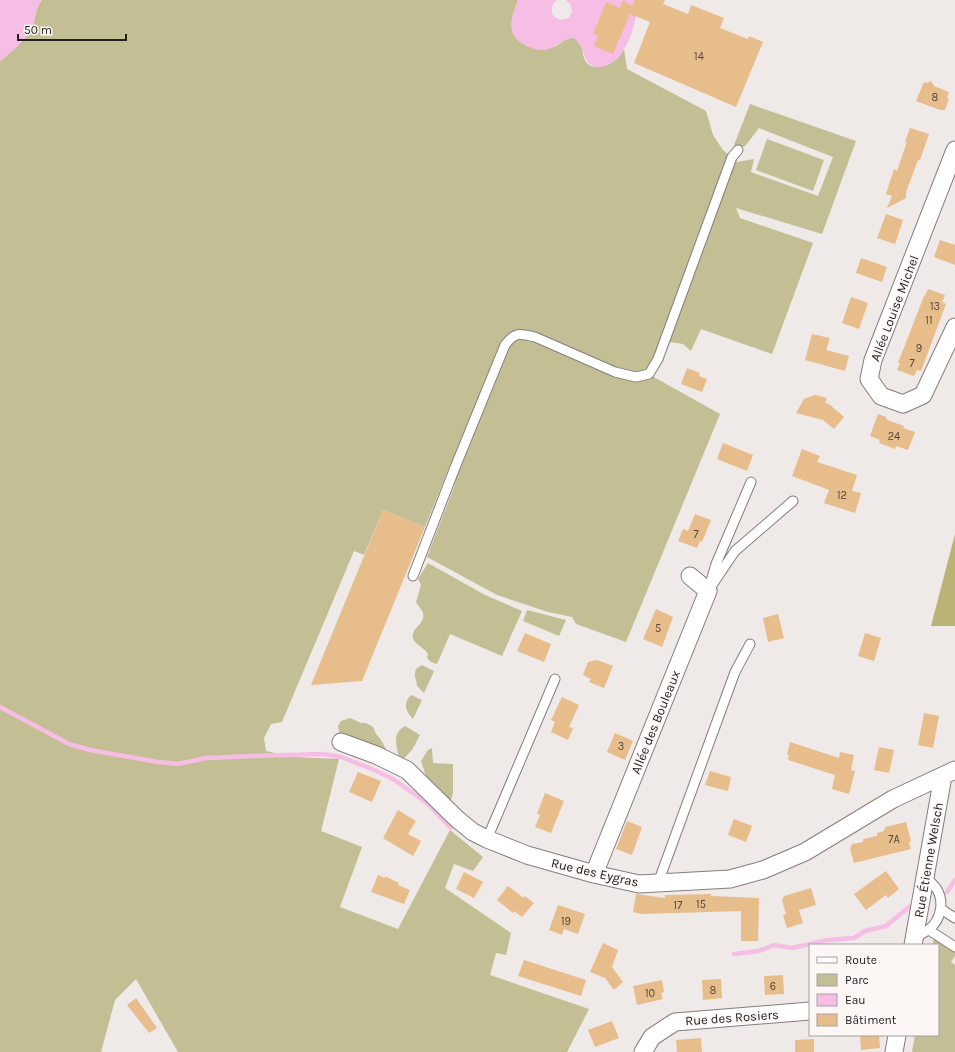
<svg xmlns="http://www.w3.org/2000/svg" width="955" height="1052" viewBox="0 0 955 1052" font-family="Karla,sans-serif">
<rect width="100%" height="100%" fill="#efe9e7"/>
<path fill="#c3be94" d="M42,0H518L512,18L555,47C561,43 566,37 574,38C586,47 580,52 586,62C593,72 609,64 617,59C620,56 622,52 624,49L627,69L706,111L713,135L723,150L737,162L754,159L751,172L818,196L833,157L759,128L746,145L738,150L734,145L750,104L856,141L822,234L736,208L740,218L813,243L772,354L701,329L691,351L683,344L670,342L652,376L720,414L626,642L576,624L572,617L548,612L497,595L427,557L454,487L459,466L451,463L425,527L383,510L364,555L354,551L282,722L271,724L264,738L266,751L294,757L339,759L321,831L362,847L340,907L398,929L450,830L483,857L473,871L454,864L445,888L511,933L506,955L496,953L490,975L589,1009L567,1052H178L136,979L115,1000L101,1052H0V61C11,52 24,42 31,29C37,20 33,11 42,0Z
M767,139L824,160L813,191L756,170Z
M428,563L485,595L522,611L502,656L450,634L437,664L431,662L427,658L428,654C424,647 415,645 413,638C410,628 426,624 423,613C422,609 418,606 416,602L421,585L418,579Z
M527,610L566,620L559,636L523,621Z
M422,665L434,671L424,693L417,686C417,679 413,678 416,669Z
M411,695L422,700L413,719C405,711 403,703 411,695Z
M350,718L361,723H366L373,727L376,734L381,740L386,749V756L340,736L338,726L341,721Z
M405,726L420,735L412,750L402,760L399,759C397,746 391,734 405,726Z
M432,748L433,763L453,764V793L450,803L443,793L426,776L421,761L428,750Z
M937,938L955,951V956L951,962L955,965V1052H912L915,1035H938V945H932L934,939Z"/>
<path fill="#bbb375" d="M955,534V626H931Z"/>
<path fill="#f6bee5" d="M0,0H42C33,11 37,20 31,29C24,42 11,52 0,61Z
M518,0H558C551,3 550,11 554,17L561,20L569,18L572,12L571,5L566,0H635C640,16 629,46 618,58C612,64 603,68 595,67C580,61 587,48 574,38C563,37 556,49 545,50C534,51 515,43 512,31C509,22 515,8 518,0Z"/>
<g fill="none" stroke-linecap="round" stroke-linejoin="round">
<path stroke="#f6bee5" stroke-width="4.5" d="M0,707L69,744L90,750L158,762L178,764L206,758L253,756L323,754L341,757L372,769L393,779L427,803L451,828
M947,892L955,880
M734,954L759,951L774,945L792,948L828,940L854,938L865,931L886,926L909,907"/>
</g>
<path fill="#e7bd8b" d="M623,0L632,6L635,0H665L663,4L688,14L691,5L724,18L720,28L748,39L749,36L763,42L736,107L634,63L650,22L630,14L613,54L594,46L598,36L593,34L606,2L620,8Z
M931,81L934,86L949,92L947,98L949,99L945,110H940L916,101L924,82L927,83Z
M910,128L929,134L920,160H918L906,192V198L887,208L892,196L886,194L894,169L897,171L907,142H905Z
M886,214L903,220L895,244L877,238Z
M940,240L955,245V265L934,257Z
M861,258L887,267L882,282L856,273Z
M928,289L945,295L942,302L946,304L921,371L917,370L914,376L897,370L900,363H898L924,296H925Z
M851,297L868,303L859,329L842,323Z
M812,334L830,338L826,350L849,356L845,371L805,360Z
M687,368L700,373L699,376L707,379L702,392L681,384Z
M815,395L827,398L825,403L829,404L844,417L834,429L823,420L796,413L804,399Z
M878,414L886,417L887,420L904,426L903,428L915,432L908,450L896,446L895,449L879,443L880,440L870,436Z
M723,443L753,455L747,471L717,459Z
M802,449L820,456L817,462L857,475L852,491L861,493L855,513L824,503L829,490L792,476Z
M383,510L425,527L362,681L311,685Z
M695,514L711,520L702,542L700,541L697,548L678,541L683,529L688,531Z
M656,609L673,617L662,647L643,639Z
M778,614L784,638L768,642L763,618Z
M525,633L551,644L544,662L517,651Z
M865,633L881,638L874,661L858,656Z
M597,660L613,666L604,688L589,682L591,679L583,675L588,662Z
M562,697L579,705L569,727L573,728L568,740L551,732L555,722L551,720Z
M924,713L939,716L933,748L918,745Z
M615,733L633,741L625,760L607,752Z
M790,742L839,758L840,752L854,755L851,770L855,771L849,794L832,789L835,775L788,760L789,755H787Z
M879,747L894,750L889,773L874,770Z
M710,771L731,777L728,791L705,785Z
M358,772L381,781L372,802L349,792Z
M545,793L564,801L551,833L535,827L540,815L537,814Z
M398,810L416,821L408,834L421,841L413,856L383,838Z
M734,819L752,826L746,842L728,835Z
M627,821L642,827L632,855L616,849Z
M906,822L911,841L909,842L911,849L854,863L850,849L852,844L863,842V839L877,836V833L884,831L885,827Z
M886,871L899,889L888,898L886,895L866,910L854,894Z
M464,872L483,882L474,898L456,889Z
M378,875L385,878V876L399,883L398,885L410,890L404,904L371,892Z
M508,886L524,898L525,896L534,903L522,917L514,911L513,913L497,900Z
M811,888L816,905L799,910L803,923L787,928L783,915L786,914L782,900L784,896Z
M636,894L665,898V895L711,894V896L759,898L758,941H741V911L642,914L633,912Z
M558,905L585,914L578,934L564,929L562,935L549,930Z
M603,943L618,950L612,967L623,982L614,990L605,978L590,972Z
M524,960L586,980L581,996L518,976Z
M783,975L784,994L765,995L764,976Z
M721,979L722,998L703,1000L702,980Z
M662,980L664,992L661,993L663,999L637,1005L633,986Z
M136,998L157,1028L149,1033L127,1005Z
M612,1021L619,1038L595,1047L588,1030Z
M860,1035H879L880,1048L861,1050Z
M701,1038L702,1052H677L676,1040Z
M814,1039V1052H795V1040Z"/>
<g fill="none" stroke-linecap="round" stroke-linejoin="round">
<g stroke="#847e7c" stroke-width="11">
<path id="service" d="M751,482L716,564L708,591L735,551L793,501
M413,576L456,465L505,345C515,332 519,333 535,337L615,372L636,377L649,374L658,359L732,157L738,150
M487,839L555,679
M658,883L735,672L750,644
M941,909L955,918
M929,930L955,947
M914,938C918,936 924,933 928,930C941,921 945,901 936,888C933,884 928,880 925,876"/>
</g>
<g stroke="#847e7c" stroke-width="19">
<path id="minor" d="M955,150L873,360L869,379L881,396L903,404L923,395L955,327
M341,742L376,755L407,770L457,819L473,832L487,839L527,855L594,874L639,884L730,879L763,870L805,852L893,799L955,770
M594,874L708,591L690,576
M913,945L943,776
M643,1052L652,1037L675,1022L810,1011
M894,1052L897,1035"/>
</g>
<use href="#service" stroke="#fff" stroke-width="9"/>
<use href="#minor" stroke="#fff" stroke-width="17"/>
</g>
<g text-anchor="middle" stroke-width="3" stroke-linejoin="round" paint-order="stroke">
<g font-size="11" fill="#54483b">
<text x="699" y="60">14</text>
<text x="935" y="101">8</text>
<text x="935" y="310">13</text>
<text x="929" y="324">11</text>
<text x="919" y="352">9</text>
<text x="912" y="367">7</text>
<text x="894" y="440">24</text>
<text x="842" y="499">12</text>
<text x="696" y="538">7</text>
<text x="658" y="632">5</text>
<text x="621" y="750">3</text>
<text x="894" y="843">7A</text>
<text x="701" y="908">15</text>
<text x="678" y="909">17</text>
<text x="566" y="925">19</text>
<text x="773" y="990">6</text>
<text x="713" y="994">8</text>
<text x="650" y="997">10</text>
</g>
<g font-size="13" fill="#232120" stroke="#fcf6f4">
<text transform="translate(894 308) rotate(-69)" y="5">Allée Louise Michel</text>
<text transform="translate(655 722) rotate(-68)" y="5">Allée des Bouleaux</text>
<text transform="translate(928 860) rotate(-80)" y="5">Rue Étienne Welsch</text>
<text transform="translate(595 872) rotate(13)" y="5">Rue des Eygras</text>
<text transform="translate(732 1017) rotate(-4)" y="5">Rue des Rosiers</text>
</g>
</g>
<rect x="809" y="944" width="130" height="92" fill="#fcf6f4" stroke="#a5a19f"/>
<rect x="817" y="957" width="20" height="6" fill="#ffffff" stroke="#a5a19f"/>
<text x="845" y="964" font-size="12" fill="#232120">Route</text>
<rect x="817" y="974" width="20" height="12" fill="#c3be94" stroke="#a5a19f"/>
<text x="845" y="984" font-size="12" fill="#232120">Parc</text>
<rect x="817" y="994" width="20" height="12" fill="#f6bee5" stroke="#a5a19f"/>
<text x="845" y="1004" font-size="12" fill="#232120">Eau</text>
<rect x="817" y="1014" width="20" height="12" fill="#e7bd8b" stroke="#a5a19f"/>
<text x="845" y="1024" font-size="12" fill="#232120">Bâtiment</text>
<path d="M18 34v6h108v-6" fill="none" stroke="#232120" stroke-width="2"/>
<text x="24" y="34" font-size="12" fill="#232120" stroke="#fcf6f4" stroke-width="3" paint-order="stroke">50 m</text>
</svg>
